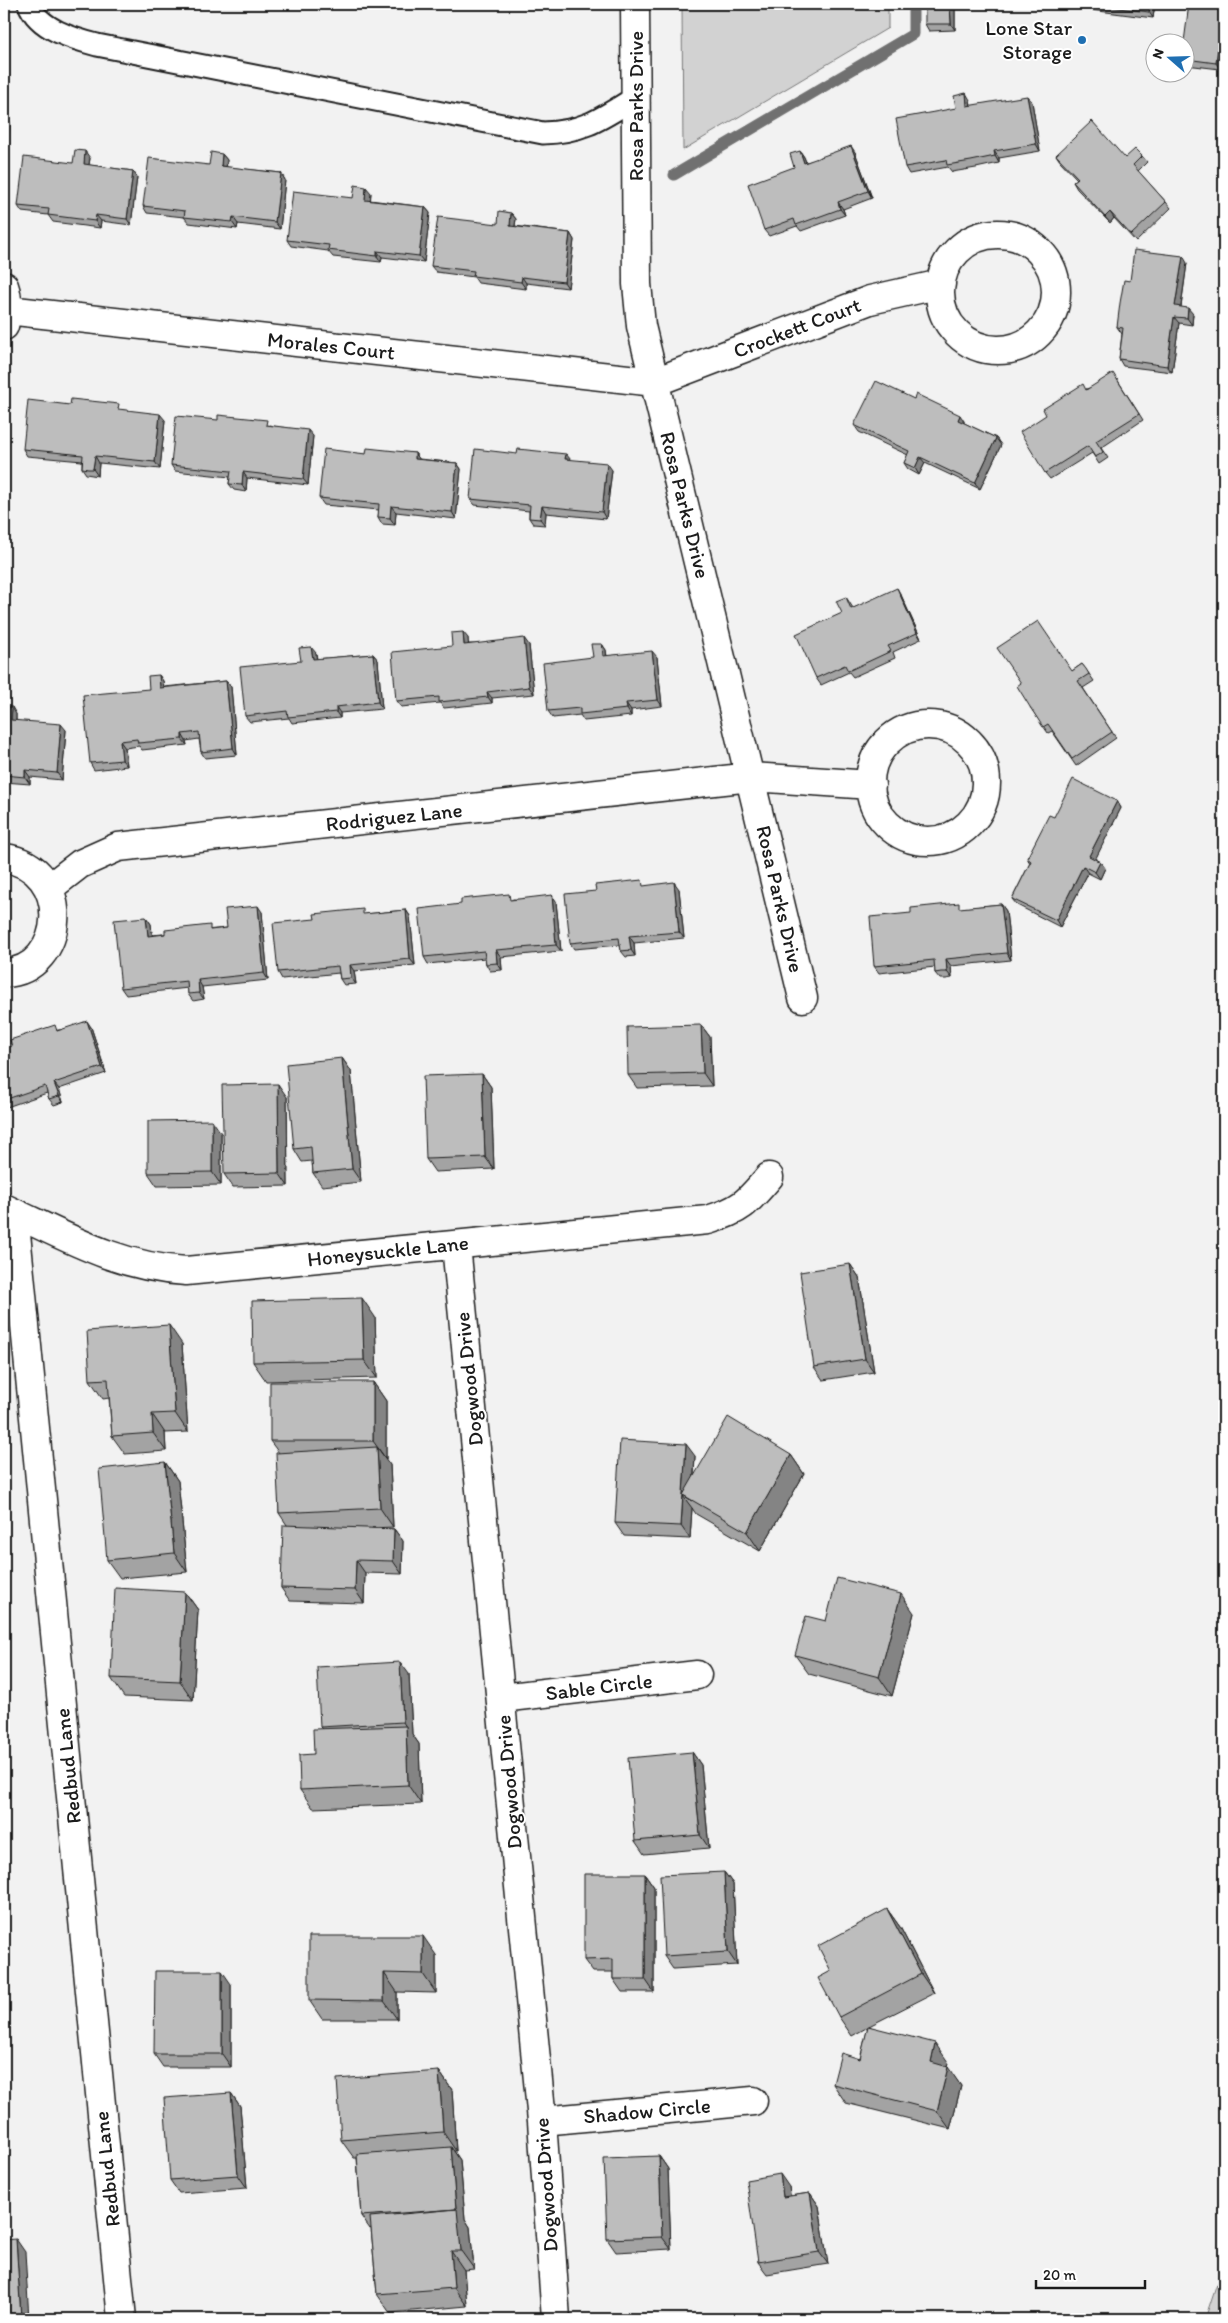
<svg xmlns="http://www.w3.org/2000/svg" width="1228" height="2323" viewBox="0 0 1228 2323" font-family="Itim,sans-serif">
<rect width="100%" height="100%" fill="#f2f2f2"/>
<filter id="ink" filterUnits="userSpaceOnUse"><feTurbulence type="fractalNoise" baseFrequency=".02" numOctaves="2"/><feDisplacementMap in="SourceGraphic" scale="10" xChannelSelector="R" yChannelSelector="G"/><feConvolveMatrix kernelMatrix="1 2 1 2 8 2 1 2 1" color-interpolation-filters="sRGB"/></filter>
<g filter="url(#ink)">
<path fill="#d2d2d2" stroke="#777" d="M682,4H888V28L683,150Z
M1224,2262V2319H1205Z"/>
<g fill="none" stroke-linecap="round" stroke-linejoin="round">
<path stroke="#707070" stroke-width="11" d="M674,175L913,34V4"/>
<g stroke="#1c1c1c" stroke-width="25">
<path id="lane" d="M29,4C38,29 74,39 97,45L543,133C584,132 602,118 636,97"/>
</g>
<g stroke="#1c1c1c" stroke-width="31">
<path id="street" d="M635,4L637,284L641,326L803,998
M940 292a58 58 0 1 1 116 0a58 58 0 1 1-116 0Z
M4,286C9,300 8,312 4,326
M7,310L655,382L870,300L941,284
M870 783a58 58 0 1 1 116 0a58 58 0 1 1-116 0Z
M4,858C75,867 67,971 4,973
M49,888L80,864L118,847L751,777L871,785
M4,1208C65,1236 117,1267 186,1271L708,1220C741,1210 747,1203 769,1177
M14,1213L122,2319
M456,1245L542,2121L556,2319
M501,1698L697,1675
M542,2121L753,2101"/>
</g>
<use href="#lane" stroke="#fff" stroke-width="21"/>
<use href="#street" stroke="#fff" stroke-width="28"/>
</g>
<path fill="#a3a3a3" stroke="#1c1c1c" d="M955,4V30L929,31L925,24Z
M1044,4H1155L1153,18Z
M1189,4L1220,69L1186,65V42Z
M970,100L971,106L1032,102L1040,151L999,158V163L976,168L952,172L948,167L909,174L905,167L956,108Z
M800,151L804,157L806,162L855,152L872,198L843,209L845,215L801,231L797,226L769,236L764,230L794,167Z
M222,154L227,160L226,167L281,173L285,180L280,229L238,224L237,229L189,223L184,217L147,213L143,206L209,165Z
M1056,155L1125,158L1142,156L1147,162L1138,171L1166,202L1171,208L1136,242L1114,218L1110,223L1077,189L1073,182L1077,179L1060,161Z
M90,158L89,165L133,171L137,177L131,225L101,221L100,228L53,222L48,215L22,212L18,206L73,163Z
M371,193L370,200L425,207L430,213L424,262L382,257L381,262L333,257L328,251L291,246L287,240L353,198Z
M511,213L516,219L515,226L570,233L574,240L568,288L526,283V289L478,283L474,277L436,272L431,266L498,224Z
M1187,263L1181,307L1193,314L1192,325L1179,323L1172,372L1123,366L1119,359L1122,334L1117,327L1130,281Z
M1117,379L1143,420L1101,448L1108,458L1099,464L1092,453L1050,479L1045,473L1086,389Z
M914,399L964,421V423L996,438L1001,445L980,489L925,463L919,475L908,469L904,463L908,455L859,432L854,425Z
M123,410L165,420L160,469L99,463L98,476L86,474L82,468V461L27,456L23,449Z
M270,425L313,436L308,485L247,478L246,492L234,490L229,484L230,477L175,471L171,465Z
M415,453L419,459L457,463L461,469L456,519L396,512L395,525L382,524L378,517L379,510L324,505L319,498L366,454Z
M570,460L612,470L606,519L546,513L545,525L533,524L529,518V511L475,505L470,499Z
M901,595L921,639L893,652L895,658L853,677L849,672L821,685L816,678L842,613L846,597L853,608Z
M468,638V644L529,645L534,694L492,698V703L444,708L440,703L401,707L396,701L452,646Z
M602,644L606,650L607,656L657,657L662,706L631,710V716L584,721L580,715L553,718L548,711L593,657Z
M316,653L317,659L373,654L378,660L382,709L340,713V718L292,723L289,718L250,722L245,716L301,661Z
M1082,664L1094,681L1083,688L1116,738L1076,766L1052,731L1048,733L1030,707L1072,671Z
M159,675L163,681L164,687L226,681L231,687L237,755L205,758L201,752L199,739L186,741L187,745L142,750L139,746L125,748L127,766L94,770L90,763L149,689Z
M4,707L16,714V721L66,730L62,780L30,777V784L4,782Z
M1117,801L1121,808L1095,859L1100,862L1105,868L1100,879L1088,873L1060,927L1017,905L1012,899L1030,863L1027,858L1054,817Z
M646,886L679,889L684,938L634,943L635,956L626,957L621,951L620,945L574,949L570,943Z
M513,899L556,902L561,951L501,957L502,970L490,971L486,964L485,958L428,964L424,957Z
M1001,904L1006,911L1011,960L951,966L952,978L946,979H940L935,973V967L879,973L874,966L963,908Z
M406,910L410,916L415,965L354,971L356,984L344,985L340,979L339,973L282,979L278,972L366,914Z
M262,912L268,980L202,987L204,999L193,1001L188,994V988L126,995L121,988L146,917L151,924L152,935L227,928Z
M701,1025L710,1037L712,1086L637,1088L628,1075Z
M91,1027L106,1073L59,1089L63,1102L54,1105L49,1099L47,1093L4,1108V1049L58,1030Z
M342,1058L351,1071L361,1182L322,1186L313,1173L312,1161L302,1162L294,1149Z
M482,1074L491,1087L494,1169L435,1172L426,1159Z
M287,1097L288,1186L233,1187L224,1174Z
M221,1133V1185L157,1186L148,1173Z
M850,1264L859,1277L874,1372L823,1380L814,1367Z
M375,1317L377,1378L266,1381L253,1362Z
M182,1344L188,1432L165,1433L166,1451L125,1454L112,1436L109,1398L103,1399L90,1380Z
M373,1382L386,1401V1459H385L390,1465L393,1527L372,1528L394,1529L403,1541L402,1574L365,1573L364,1603L290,1601L281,1588L287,1525L279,1513V1453L270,1441Z
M791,1455L804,1474L760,1551L696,1514L692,1508L690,1539L624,1536L615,1523L695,1456L694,1476Z
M165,1462L178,1481L187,1572L120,1578L107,1560Z
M185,1592L198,1610L193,1700L124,1697L111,1678Z
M914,1613L892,1696L809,1674L795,1655L826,1621Z
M409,1674L412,1734L419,1744L421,1804L313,1808L300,1790L314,1754L322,1729L320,1727Z
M692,1752L701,1765L709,1848L644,1854L635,1841Z
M724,1872L733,1884L737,1965L673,1969L664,1956Z
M645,1874L654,1887V1992H622L613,1979V1972H593L584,1960Z
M887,1909L900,1927L934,1993L869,2026L948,2062L947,2067L961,2086L950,2129L846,2103L833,2084L860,2059L868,2027L852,2036L839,2017L831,1971Z
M436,1955V1993L397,1992V2019H322L309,2000Z
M231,1984V2067H163L154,2054Z
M439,2071L452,2090L456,2151H454L460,2160L465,2219L470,2227L474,2269L464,2270L467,2306L390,2313L377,2294L371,2228L370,2229L361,2216L357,2158H354L341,2140Z
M231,2093L240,2106L247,2188L179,2193L170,2180Z
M659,2156L668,2169L671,2249L616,2252L607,2239Z
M789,2187L790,2196L810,2193L819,2206L828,2264L767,2274L758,2262Z"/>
<path fill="#848484" stroke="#1c1c1c" d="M950,4H955V30L951,24Z
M1150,4H1155L1153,18L1149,12Z
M1224,4V41L1220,69L1216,63Z
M966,93L970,100L972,113L967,106Z
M1027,96L1032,102L1040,151L1036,144Z
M5,115L10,122L4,168V126Z
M851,146L855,152L872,198L868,191Z
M85,151L90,158L88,171L84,164Z
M800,151L804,157L809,170L804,163Z
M994,151L999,158V163L995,156Z
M222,154L227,160L226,173L221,166Z
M133,171L137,177L131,225L127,219Z
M281,173L285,180L280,229L275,222Z
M366,187L371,193L370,206L365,200Z
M838,202L843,209L845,215L840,209Z
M425,207L430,213L424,262L419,256Z
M1110,212L1114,218L1110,223L1105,217Z
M511,213L516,219L514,232L510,226Z
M96,215L101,221L100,228L95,221Z
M233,217L238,224L237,229L232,222Z
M570,233L574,240L568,288L564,282Z
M377,251L382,257L381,262L377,256Z
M1183,256L1187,263L1180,313L1175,306Z
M522,277L526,283V289L521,282Z
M1188,308L1193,314L1192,325L1187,318Z
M1174,317L1179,323L1172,372L1167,366Z
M160,414L165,420L160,469L155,462Z
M960,415L964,421L963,426L958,420Z
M308,430L313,436L308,485L303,479Z
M996,438L1001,445L980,489L975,483Z
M415,453L420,460L415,459Z
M566,454L571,460L565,459Z
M95,456L99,463L98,476L93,469Z
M920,457L925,463L919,475L915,468Z
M457,463L461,469L456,519L452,512Z
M607,463L612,470L606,519L602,512Z
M243,472L247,478L246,492L242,485Z
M391,506L396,512L395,525L390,518Z
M542,506L546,513L545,525L540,519Z
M897,588L901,595L921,639L917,633Z
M463,632L468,638L469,651L464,645Z
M524,638L529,645L534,694L529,687Z
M602,644L606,650L607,663L603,656Z
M311,647L316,653L317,666L313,659Z
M652,651L657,657L662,706L658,700Z
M373,654L378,660L382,709L378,702Z
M159,675L163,681L165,694L160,688Z
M226,681L231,687L237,755L233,748Z
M487,692L492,698V703L488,697Z
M626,703L631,710V716L627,709Z
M12,707L16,714V727L11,720Z
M336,707L340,713V718L336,712Z
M61,724L66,730L62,780L57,773Z
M182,734L186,741L187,745L182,739Z
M120,741L125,748L127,766L122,760Z
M25,770L30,777V784L25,777Z
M1117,801L1121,808L1094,862L1089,856Z
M1100,862L1105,868L1100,879L1095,872Z
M1083,866L1088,873L1060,927L1056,920Z
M674,882L679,889L684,938L679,932Z
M552,895L556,902L561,951L556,945Z
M1001,904L1006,911L1011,960L1007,953Z
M258,906L262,912L268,980L264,973Z
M406,910L410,916L415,965L410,959Z
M146,917L151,924L153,942L148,936Z
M629,936L634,943L635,956L631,950Z
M496,950L501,957L502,970L497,963Z
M946,959L951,966L952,978L947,972Z
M350,965L354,971L356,984L351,978Z
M198,980L202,987L204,999L199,993Z
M87,1021L91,1027L106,1073L102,1067Z
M701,1025L710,1037L712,1086L703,1073Z
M342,1058L351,1071L361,1182L352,1169Z
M482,1074L491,1087L494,1169L485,1157Z
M54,1083L59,1089L63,1102L59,1096Z
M278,1084L287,1097L288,1186L279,1173Z
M212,1120L221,1133V1185L212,1172Z
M850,1264L859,1277L874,1372L865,1359Z
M362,1298L375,1317L377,1378L364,1360Z
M169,1325L182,1344L188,1432L175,1413Z
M373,1382L386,1401V1459L373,1441Z
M152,1414L165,1433L166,1451L153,1433Z
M686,1444L695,1456L692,1501L683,1495Z
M377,1447L390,1465L393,1527L380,1508Z
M791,1455L804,1474L760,1551L747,1532Z
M165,1462L178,1481L187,1572L174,1553Z
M683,1496L692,1508L690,1539L681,1526Z
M394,1529L403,1541L402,1574L393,1561Z
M356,1560L365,1573L364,1603L355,1590Z
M185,1592L198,1610L193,1700L180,1681Z
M901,1594L914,1613L892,1696L879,1677Z
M400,1662L409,1674L412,1734L419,1744L421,1804L408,1785L406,1727L403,1722Z
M692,1752L701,1765L709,1848L700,1835Z
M724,1872L733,1884L737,1965L728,1952Z
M645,1874L654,1887V1992L645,1979Z
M887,1909L900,1927L934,1993L921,1974Z
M423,1936L436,1955V1993L423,1974Z
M222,1971L231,1984V2067L222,2054Z
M384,1973L397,1992V2019L384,2001Z
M4,1994L6,1998L4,2086Z
M935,2043L948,2062L944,2081L931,2062Z
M948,2067L961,2086L950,2129L937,2111Z
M439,2071L452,2090L456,2151L443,2132Z
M231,2093L240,2106L247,2188L238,2175Z
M451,2147L460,2160L465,2219L470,2227L474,2269L461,2251L456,2209Z
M659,2156L668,2169L671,2249L662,2237Z
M780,2174L789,2187L792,2209L783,2197Z
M810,2193L819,2206L828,2264L819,2252Z
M16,2239L25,2252L29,2319H21V2318Z
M451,2251L464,2270L467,2306L454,2288Z"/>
<path fill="#bdbdbd" stroke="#1c1c1c" d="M925,4H950L951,24H925Z
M1088,4H1150L1149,12Z
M1189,4H1224L1216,63L1186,59V42H1184Z
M966,93L967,106L1027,96L1036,144L994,151L995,156L971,161L947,165L946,160L905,167L896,119L956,108L954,96Z
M1092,121L1125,158L1135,149L1142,156L1133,165L1166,202L1131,235L1110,212L1105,217L1073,182L1078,178L1056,155Z
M851,146L868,191L838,202L840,209L796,225L794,219L764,230L748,184L794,167L790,154L800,151L804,163Z
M75,150L85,151L84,164L133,171L127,219L96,215L95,221L48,215L49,209L18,206L24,157L73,163Z
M211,152L222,154L221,166L281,173L275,222L233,217L232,222L184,217L185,211L143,206L149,158L209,165Z
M355,185L366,187L365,200L425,207L419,256L377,251V256L328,250L329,245L287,240L293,191L353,198Z
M499,211L511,213L510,226L570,233L564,282L522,277L521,282L473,276L474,271L431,266L438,217L498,224Z
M1134,250L1183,256L1175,306L1188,308L1187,318L1174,317L1167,366L1119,359L1123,328L1117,327L1120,303L1124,280L1130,281Z
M1113,373L1139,414L1096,441L1103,452L1099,455L1095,457L1088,446L1045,473L1020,432L1046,415L1043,409L1083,384L1086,390Z
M876,381L914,399L916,394L960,415L958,420L996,438L975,483L920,457L915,468L904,463L909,451L854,425Z
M71,399L119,404L118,409L160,414L155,462L95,456L93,469H88L82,468L83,455L23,449L28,400L70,405Z
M218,415L267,420L266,425L308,430L303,479L243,472L242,485L229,484L231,471L171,465L176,416L218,420Z
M367,448L415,453V459L457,463L452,512L391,506L390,518L378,517L379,504L319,498L324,449L366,454Z
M475,449L517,454L518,449L566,454L565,459L607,463L602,512L542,506L540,519L529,518L530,505L470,499Z
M897,588L917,633L888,646L891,651L848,671L845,665L816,678L796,634L842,613L836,601L846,597L851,609Z
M1038,621L1072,671L1082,664L1086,669L1089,674L1078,681L1112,732L1072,759L1048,724L1043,727L1030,707L1017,686L1021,683L997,648Z
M463,632L464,645L524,638L529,687L487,692L488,697L439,702V697L396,701L392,652L452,646L451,633Z
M591,644H602L603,656L652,651L658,700L626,703L627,709L580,714V708L548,711L543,663L593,657Z
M311,647L313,659L373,654L378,702L336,707V712L288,717L287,711L245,716L240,667L301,661L299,648Z
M159,675L160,688L226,681L233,748L201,752L199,732L182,734V739L138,743L137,739L120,741L122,760L90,763L83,695L149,689L148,676Z
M4,707H12L11,720L61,724L57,773L25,770V777L4,775Z
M1073,779L1117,801L1089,856L1100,862L1095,872L1083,866L1056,920L1012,899L1031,861L1027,858L1049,815L1054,817Z
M642,880L643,886L674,882L679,932L629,936L631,950L621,951L619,938L570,943L565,894L596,891L595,885Z
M509,894L510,900L552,895L556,945L496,950L497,963L486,964L484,951L424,957L419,909L461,904V899Z
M959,903V908L1001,904L1007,953L946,959L947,972H941L935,973L934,960L874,966L870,917L911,913V908Z
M258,906L264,973L198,980L199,993L188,994L187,981L121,988L114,920L146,917L148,936L165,934V930L210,925V930L227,928L225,909Z
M363,909V914L406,910L410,959L350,965L351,978L340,979L338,966L278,972L273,923L315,919L314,914Z
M87,1021L102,1067L54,1083L59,1096L49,1099L45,1086L4,1100V1049L12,1046L10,1040L55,1025L57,1031Z
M701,1025L703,1073L628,1075L627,1027Z
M342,1058L352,1169L313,1173L311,1147L294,1149L286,1064Z
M482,1074L485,1157L426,1159L423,1076Z
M278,1084L279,1173L224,1174L222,1085Z
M212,1120V1172L148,1173V1121Z
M850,1264L865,1359L814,1367L800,1272Z
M362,1298L364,1360L253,1362L252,1301Z
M169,1325L175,1413L152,1414L153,1433L112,1436L108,1379L90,1380L87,1331Z
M270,1382H373V1441H270Z
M728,1417L791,1455L747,1532L683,1495Z
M620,1440L686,1444L681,1526L615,1523Z
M377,1447L380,1508L279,1513L276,1453Z
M165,1462L174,1553L107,1560L99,1469Z
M283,1525L394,1529L393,1561L356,1560L355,1590L281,1588Z
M837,1578L901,1594L879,1677L795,1655L806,1616L826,1621Z
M115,1588L185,1592L180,1681L111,1678Z
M400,1662L403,1722L320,1727L317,1667Z
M406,1726L408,1785L300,1790L299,1755L314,1754L313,1729Z
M692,1752L700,1835L635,1841L628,1758Z
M724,1872L728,1952L664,1956L660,1875Z
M584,1874H645V1979H613V1959L584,1960Z
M887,1909L921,1974L839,2017L818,1978L831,1971L818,1946Z
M309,1936H423V1974L384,1973V2001L309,2000Z
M155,1971H222V2054H154Z
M868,2026L935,2043L931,2062L948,2067L937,2111L833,2084L841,2053L860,2059Z
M439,2071L443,2132L341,2140L337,2079Z
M231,2093L238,2175L170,2180L164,2098Z
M451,2147L456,2209L361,2216L357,2154Z
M659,2156L662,2237L607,2239L604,2158Z
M780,2174L783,2197L810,2193L819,2252L758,2262L746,2180Z
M457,2209L461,2251H451L454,2288L377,2294L370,2217Z
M16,2239L21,2318L4,2319V2240Z"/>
</g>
<circle fill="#1f6fb2" stroke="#fff" stroke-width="2" cx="1082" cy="40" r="5"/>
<g text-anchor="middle" stroke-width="4" stroke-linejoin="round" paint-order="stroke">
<g font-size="21" fill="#1c1c1c" stroke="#fff" text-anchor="end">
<text x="1072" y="35">Lone Star<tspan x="1072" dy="24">Storage</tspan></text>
</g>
<g font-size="21" fill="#1c1c1c" stroke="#fff">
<text transform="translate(636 106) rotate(-90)" y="7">Rosa Parks Drive</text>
<text transform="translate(797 328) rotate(-21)" y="7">Crockett Court</text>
<text transform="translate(331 346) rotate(6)" y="7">Morales Court</text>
<text transform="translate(685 505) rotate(76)" y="7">Rosa Parks Drive</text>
<text transform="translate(394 817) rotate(-6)" y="7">Rodriguez Lane</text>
<text transform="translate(780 899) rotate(77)" y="7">Rosa Parks Drive</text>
<text transform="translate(388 1251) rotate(-6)" y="7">Honeysuckle Lane</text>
<text transform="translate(469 1379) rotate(-96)" y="7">Dogwood Drive</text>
<text transform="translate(599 1687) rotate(-7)" y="7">Sable Circle</text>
<text transform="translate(68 1766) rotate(-96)" y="7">Redbud Lane</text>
<text transform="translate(509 1782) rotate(-95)" y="7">Dogwood Drive</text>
<text transform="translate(647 2111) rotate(-5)" y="7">Shadow Circle</text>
<text transform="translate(107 2169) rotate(-96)" y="7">Redbud Lane</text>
<text transform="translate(546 2185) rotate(-94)" y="7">Dogwood Drive</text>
</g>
</g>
<rect width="1228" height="2323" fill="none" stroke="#fff" stroke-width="20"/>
<rect x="10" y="10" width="1208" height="2303" fill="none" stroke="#1c1c1c" stroke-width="2" filter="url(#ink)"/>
<g transform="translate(1170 58) rotate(290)"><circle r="24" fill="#ffffff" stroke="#a4a4a4"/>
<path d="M0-4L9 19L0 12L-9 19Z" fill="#1f6fb2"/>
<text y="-8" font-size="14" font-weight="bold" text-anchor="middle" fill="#1c1c1c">N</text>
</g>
<path d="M1036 2280v8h109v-8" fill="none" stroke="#1c1c1c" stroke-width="2.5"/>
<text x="1043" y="2280" font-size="15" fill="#1c1c1c" stroke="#ffffff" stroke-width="4" paint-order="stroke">20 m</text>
</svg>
